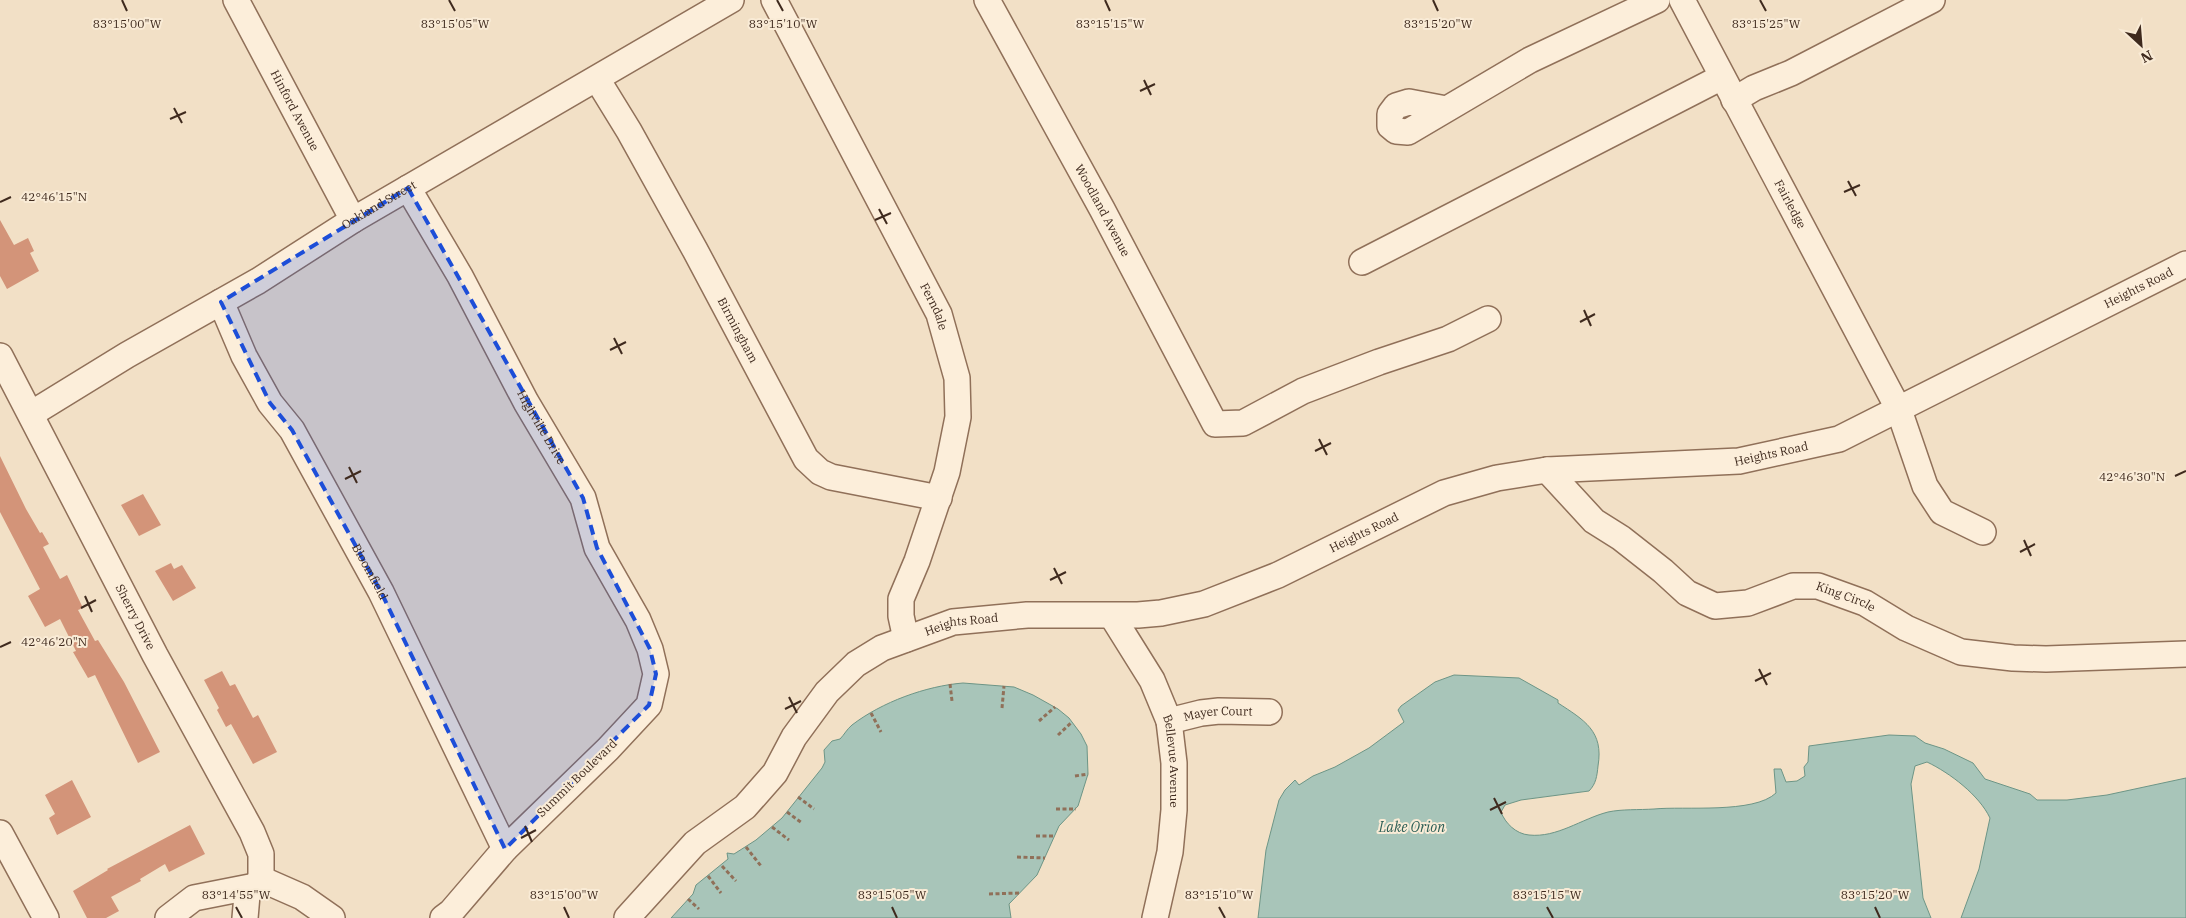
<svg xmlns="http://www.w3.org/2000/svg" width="2186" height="918" viewBox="0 0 2186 918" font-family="'IBM Plex Serif',serif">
<rect width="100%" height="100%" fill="#f2e0c6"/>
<path fill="#a8c5b9" stroke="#6d9586" d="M1454,675L1519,678L1558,700V703C1584,720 1604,731 1598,766C1597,776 1596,784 1589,791L1521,800L1505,805L1501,812C1505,823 1516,834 1529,835C1557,838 1581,819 1608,812C1622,809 1639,810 1654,809C1684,806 1754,814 1776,793L1774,769H1781L1786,782L1797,781L1805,776L1804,767L1808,762L1809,746L1889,735L1915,736L1925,743L1944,749L1973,763L1985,779L2030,794L2037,800H2067L2107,795L2186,778V918H1961L1979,869L1990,818C1979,795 1950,773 1927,762L1915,766L1911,784L1923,898L1931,918H1258L1266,850L1279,800L1285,790L1295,780L1299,785L1313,776L1335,767L1369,748L1404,722L1398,710L1401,706L1435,682Z
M963,683L1014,687L1033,695L1058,709L1069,718L1081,734L1087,746L1088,774L1078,806L1059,826L1037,875L1009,904L1011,918H671L693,894L696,885L728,859L727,853L734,854L756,840L782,818L822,768L825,762L824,750L832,741L840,739C844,735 847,729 852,725C882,702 926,686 963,683Z"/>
<path fill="#d39479" d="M0,220L14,245L28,238L34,251L30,253L39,271L7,289L0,276Z
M0,456L26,509L40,533L42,532L49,544L43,547L60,579L67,575L83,608L78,610L95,641L98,640L124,682L160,752L138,763L95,675L88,678L73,652L76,651L60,619L45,627L28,596L40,589L0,512Z
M143,494L161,525L139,536L121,505Z
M171,563L174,569L182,565L196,588L173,601L155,571Z
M222,671L230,686L235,684L253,718L258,715L277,752L253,764L231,724L226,727L217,710L219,708L204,680Z
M72,780L91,817L57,835L49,818L55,814L45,795Z
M190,825L205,854L169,872L165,864L140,879L141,881L111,897L119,911L106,918H87L73,891L108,870L107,869Z"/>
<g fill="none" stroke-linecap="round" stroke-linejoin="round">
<g stroke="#907059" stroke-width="28">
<g id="minor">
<path id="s1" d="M236,0L353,220"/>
<path id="s2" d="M774,0L939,314L957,378L958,417L947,472L917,561L901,599V616L906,639"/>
<path id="s3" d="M987,0L1102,209L1215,424L1243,423L1303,391L1379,362L1448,339L1488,319"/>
<path id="s4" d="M1682,0L1899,410L1925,486L1942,512L1983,532"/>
<path id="s5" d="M597,79L629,131L695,250L806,459L820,472L831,477L939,498"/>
<path d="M1734,100L1754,88L1791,73L1932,0"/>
<path d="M1446,109L1409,102L1396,106L1390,114V126L1396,131L1408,132L1530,60L1657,0"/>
<path id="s6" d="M408,188L460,276L526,402L583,498L597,548L638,620L650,649L656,674L649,705L608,749L505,849L451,912L443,918"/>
<path d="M1362,262L1722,77"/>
<path id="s7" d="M221,302L244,356L270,403L292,430L381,592L505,849"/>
<path id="s8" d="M0,356L155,655L252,832L261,854V879"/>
<path id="s9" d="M31,414L127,355L258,281L353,220L731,0"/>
<path id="s10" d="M1547,470L1594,521L1621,538L1663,571L1687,593L1715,606L1748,603L1793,586H1818L1865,603L1906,628L1961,652L2013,658L2046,659L2186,654"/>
<path id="s11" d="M1112,616L1152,680L1169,721L1174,763V810L1170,852L1155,918"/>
<path id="s12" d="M1169,721L1201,713L1219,711L1269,712"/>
<path d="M0,833L46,918"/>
<path d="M168,918L194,898L255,886L261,879L302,897L332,918"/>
<path d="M245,918L247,895L255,886"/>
<path id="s13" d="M627,918L695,843L745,807L775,773L794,737L827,692L856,664L882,648L953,622L1027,615H1138L1161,613L1204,604L1278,575L1444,493L1497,478L1547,470L1739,461L1839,439L2186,264"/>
</g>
</g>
<path stroke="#907059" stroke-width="3" stroke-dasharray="4 2.5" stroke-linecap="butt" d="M950,684L952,701
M1002,708L1004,686
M871,713L881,732
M1039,721L1055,707
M1058,735L1072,722
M1075,776L1088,774
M798,797L814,809
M1056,809H1076
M787,812L802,823
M772,827L789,840
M1036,836H1053
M746,847L761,866
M1017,857L1045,858
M722,866L736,881
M708,876L721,893
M989,894L1020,893
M688,899L699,909"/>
<use href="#minor" stroke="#fceeda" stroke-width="25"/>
</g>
<path fill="#1d4ed8" fill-opacity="0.2" stroke="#1d4ed8" stroke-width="4" stroke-dasharray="10 6" stroke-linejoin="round" d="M408,188L583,498L597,548L650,649L656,674L649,705L505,849L381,592L292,430L270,403L221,302Z"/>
<path fill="none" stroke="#3f2a1e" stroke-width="2" d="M122,0L127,11M449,0L455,11M777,0L783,11M1105,0L1110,11M1433,0L1438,11M1760,0L1766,11M1144,80L1151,95M1140,91L1155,84M174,108L182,123M170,119L186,112M1848,181L1856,196M1844,192L1860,185M0,202L11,197M879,209L887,224M875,220L891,213M1584,310L1591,326M1580,322L1595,314M614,338L622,354M610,350L626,342M1319,439L1327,455M1315,451L1331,443M349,467L357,483M2175,476L2186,471M345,479L361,471M2024,540L2031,556M2020,552L2035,544M1054,568L1062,584M1050,580L1066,572M85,596L92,612M81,608L96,600M0,647L11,642M1759,669L1767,685M1755,681L1771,673M789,697L797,713M785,709L801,701M1494,798L1502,814M1490,810L1506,802M525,826L532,842M521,838L536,830M236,907L242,918M564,907L569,918M892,907L897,918M1219,907L1225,918M1547,907L1553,918M1875,907L1880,918"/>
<g text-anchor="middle" stroke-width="4" stroke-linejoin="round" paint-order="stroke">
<g font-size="12" fill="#3f2a1e" stroke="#f9ebd6">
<text dy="4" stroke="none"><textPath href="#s1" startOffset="125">Hinford Avenue</textPath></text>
<text dy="4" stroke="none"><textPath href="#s9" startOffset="406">Oakland Street</textPath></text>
<text dy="4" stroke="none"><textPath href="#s4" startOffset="231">Fairledge</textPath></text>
<text dy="4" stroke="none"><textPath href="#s3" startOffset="240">Woodland Avenue</textPath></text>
<text dy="4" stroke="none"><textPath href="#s13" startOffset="1704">Heights Road</textPath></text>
<text dy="4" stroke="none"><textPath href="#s2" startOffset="346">Ferndale</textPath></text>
<text dy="4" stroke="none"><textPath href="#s5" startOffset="288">Birmingham</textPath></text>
<text dy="4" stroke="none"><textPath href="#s6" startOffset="274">Highville Drive</textPath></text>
<text dy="4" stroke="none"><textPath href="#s13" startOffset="1299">Heights Road</textPath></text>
<text dy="4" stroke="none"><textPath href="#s13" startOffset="879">Heights Road</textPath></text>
<text dy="4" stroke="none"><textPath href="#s7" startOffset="309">Bloomfield</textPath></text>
<text dy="4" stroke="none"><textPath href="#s10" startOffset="354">King Circle</textPath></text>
<text dy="4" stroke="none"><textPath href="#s8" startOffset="294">Sherry Drive</textPath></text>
<text dy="4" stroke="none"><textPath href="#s13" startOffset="459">Heights Road</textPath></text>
<text dy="4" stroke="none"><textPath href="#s12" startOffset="50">Mayer Court</textPath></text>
<text dy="4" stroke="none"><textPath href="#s11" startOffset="160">Bellevue Avenue</textPath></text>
<text transform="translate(577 778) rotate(-44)" y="4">Summit Boulevard</text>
</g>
<g font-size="14" font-style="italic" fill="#2d5f56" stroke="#f9ebd6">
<text x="1412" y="832">Lake Orion</text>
</g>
</g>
<g font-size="12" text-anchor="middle" fill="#3f2a1e" stroke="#f9ebd6" stroke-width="4" stroke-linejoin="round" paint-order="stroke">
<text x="127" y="28">83°15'00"W</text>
<text x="455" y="28">83°15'05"W</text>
<text x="783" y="28">83°15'10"W</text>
<text x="1110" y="28">83°15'15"W</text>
<text x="1438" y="28">83°15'20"W</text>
<text x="1766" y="28">83°15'25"W</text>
<text x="54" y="201">42°46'15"N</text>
<text x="2132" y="481">42°46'30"N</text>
<text x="54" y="646">42°46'20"N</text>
<text x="236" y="899">83°14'55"W</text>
<text x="564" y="899">83°15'00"W</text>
<text x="892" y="899">83°15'05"W</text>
<text x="1219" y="899">83°15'10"W</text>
<text x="1547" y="899">83°15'15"W</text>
<text x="1875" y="899">83°15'20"W</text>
</g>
<g transform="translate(2141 45) rotate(154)" stroke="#f9ebd6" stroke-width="4" paint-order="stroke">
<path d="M0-4L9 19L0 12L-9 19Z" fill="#3f2a1e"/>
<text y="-8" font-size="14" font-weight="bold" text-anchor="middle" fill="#3f2a1e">N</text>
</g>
</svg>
